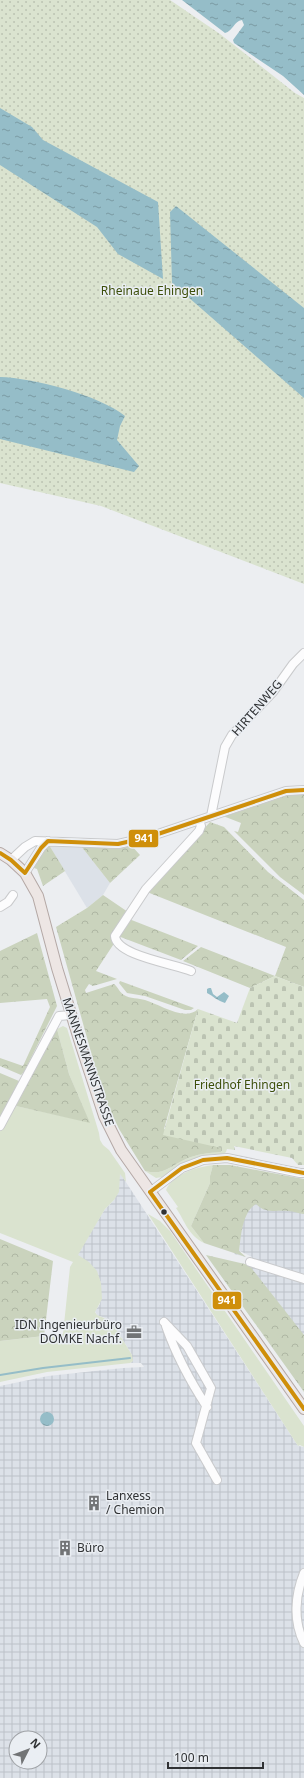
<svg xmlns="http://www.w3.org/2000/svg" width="304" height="1778" viewBox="0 0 304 1778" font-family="'Noto Sans',sans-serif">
<defs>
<pattern id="industrial-grid" width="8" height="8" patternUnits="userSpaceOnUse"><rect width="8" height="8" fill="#dce1e8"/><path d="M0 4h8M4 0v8" fill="none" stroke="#bdc2c8"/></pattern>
<pattern id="forest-crowns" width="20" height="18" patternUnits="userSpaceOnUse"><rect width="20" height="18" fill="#cad3bd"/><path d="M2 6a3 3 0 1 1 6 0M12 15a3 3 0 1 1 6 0" fill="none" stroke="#aeb6a3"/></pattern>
<pattern id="cemetery-stones" width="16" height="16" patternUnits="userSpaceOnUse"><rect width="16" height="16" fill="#dae3cf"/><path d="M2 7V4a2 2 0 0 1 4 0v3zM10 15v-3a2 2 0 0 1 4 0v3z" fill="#bbc3b2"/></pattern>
<pattern id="park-dots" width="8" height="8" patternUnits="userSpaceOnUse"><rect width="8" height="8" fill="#dae3cf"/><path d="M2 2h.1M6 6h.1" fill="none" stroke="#bbc3b2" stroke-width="1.8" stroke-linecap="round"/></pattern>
<pattern id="water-ripples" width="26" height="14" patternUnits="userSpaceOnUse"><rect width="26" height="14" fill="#95bdc8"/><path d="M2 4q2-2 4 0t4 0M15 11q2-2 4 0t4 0" fill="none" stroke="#7a9aa3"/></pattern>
</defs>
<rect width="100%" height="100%" fill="#eceef1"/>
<path fill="#dce1e8" d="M49,845L81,846L110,883L103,895L87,908Z"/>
<path fill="url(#industrial-grid)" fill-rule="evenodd" d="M120,1173L298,1446L304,1447V1778H0V1386L48,1376L123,1368L144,1367L141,1363H130L132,1362V1355L118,1332L105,1318L97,1315L95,1311L100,1304L101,1283L98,1276L77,1255L105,1209L114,1200ZM16,1738H40V1762H16Z
M245,1193L304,1202V1349L264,1297L240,1263L249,1265L252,1257L240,1251L241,1254L246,1257L234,1254Z"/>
<path fill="#dae3cf" d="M63,1026L67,1028L99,1133L100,1140L103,1145L109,1150L125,1173L126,1182L120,1174L119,1192L114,1200L105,1209L78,1255L89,1262L97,1271L101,1283L102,1299L95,1312L97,1315L111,1321L132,1355L133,1361L130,1363L47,1372L0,1382V1341L63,1334L70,1267L73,1262L0,1233V1131L12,1108L16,1106L89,1122L69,1074L57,1029Z
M221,1152H226L223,1155L162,1177L156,1178L145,1171C164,1176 170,1166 186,1159C197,1154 209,1153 221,1152Z
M213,1165L210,1176V1183L191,1226L204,1243C188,1235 186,1223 176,1208L178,1207L166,1190C173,1174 197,1167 213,1165Z
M148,1214L160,1221L170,1231L304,1426V1447L300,1445L298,1446Z"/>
<path fill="url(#forest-crowns)" d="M304,792V895L280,877L234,831L238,832L241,823L223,816L219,818L278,795Z
M210,822L224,827L268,872L304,900V987L275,976L250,988L183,961L201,947L275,976L286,947L147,892Z
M130,844L140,855L110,883L81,846Z
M49,845L65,871L43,886L37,869L34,868C35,860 43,849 49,845Z
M103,895L128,912L111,938L115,942L96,971L117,979L93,986L89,984L85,990L86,993L114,984C118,987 120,993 124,995C130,999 139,998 145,1000C159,1004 185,1022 198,1009L164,1129L222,1148L221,1152C209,1153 197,1154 186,1159C170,1166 164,1176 145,1171L119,1129L103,1095L56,927L87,908Z
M129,919L198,946L181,960L118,936Z
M37,933L57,1006L24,1072L21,1075L0,1066V1058L23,1066L50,1007L47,999L0,1003V951Z
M120,981L194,1008L191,1010H185L145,996L127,993L119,983Z
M57,1029L69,1074L90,1123L16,1106L12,1108Z
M0,1073L19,1081L0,1122Z
M213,1165H230L304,1179V1214C299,1214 294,1211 288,1211C276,1210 266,1214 256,1204C242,1212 241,1237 239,1251L246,1257L204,1243L191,1226L210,1183V1176Z
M0,1239L53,1261L44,1336L0,1341Z
M206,1255L249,1265L304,1335V1392Z"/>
<path fill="url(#cemetery-stones)" d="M275,976L304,987V1165H298L292,1158L234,1146L235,1150L227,1149L226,1152H221V1148L163,1135L198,1009L237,1023L250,988Z"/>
<path fill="url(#park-dots)" d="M0,0H170L220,34L295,93L304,98V584L101,506L0,483Z"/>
<path fill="url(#water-ripples)" d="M182,0H304V95L283,76L234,43L233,40L244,25L242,20C234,21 233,31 225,33Z
M0,108L32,127L43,140L158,202L163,279L118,254L97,227L0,165Z
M176,206L304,308V398L172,283L170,212Z
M0,377C33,378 99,395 125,416L120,426L117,440L139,466L134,472L0,439Z
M209,988H211L213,994L217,997L224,992L229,996L225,1003C218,1001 213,996 207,993V989Z
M40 1419a7 7 0 1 1 14 0a7 7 0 1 1-14 0Z"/>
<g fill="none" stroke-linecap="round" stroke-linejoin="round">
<path stroke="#95bdc8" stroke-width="2" d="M0,1375L43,1368L130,1358"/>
<g stroke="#c9cacc" stroke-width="10">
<path id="minor" d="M211,816L225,747L232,735L273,692L293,664L304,653
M11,860L25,847L35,841L118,844L149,837L286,791L304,790
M25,873L41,848L48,841
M0,907L8,902L13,895
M191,971C176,964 116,956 115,936L146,889L199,831L201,826L199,820
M0,1126L59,1016L71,1015
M150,1192L182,1168L203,1160L227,1158L300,1173H304
M250,1262L304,1279
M164,1322L187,1346L211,1388L196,1443L217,1480
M166,1326C176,1355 190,1381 207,1407
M304,1573C295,1595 293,1621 304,1643"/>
</g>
<g stroke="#b4a8a5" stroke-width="12">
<path id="major" d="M0,853L11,860L25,873L38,896L57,968L81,1046L104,1116L121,1150L304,1409"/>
</g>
<use href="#minor" stroke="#fcfcfd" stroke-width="8"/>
<use href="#major" stroke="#ede6e4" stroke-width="10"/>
<g stroke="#eaeef3" stroke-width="7">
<path id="bus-1" d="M0,853L11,860L25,873L41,848L48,841L118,844L149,837L286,791L304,790
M150,1192L304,1409
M150,1192L182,1168L203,1160L227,1158L304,1173"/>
</g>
<use href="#bus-1" stroke="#cf8f0a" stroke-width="4"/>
</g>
<defs>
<g id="office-bare" transform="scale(1.2)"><path d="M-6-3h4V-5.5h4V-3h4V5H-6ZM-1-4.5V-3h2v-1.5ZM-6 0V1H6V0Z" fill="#727476" stroke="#eaeef3" stroke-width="2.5" paint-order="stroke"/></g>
<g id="building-bare" transform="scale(1.2)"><path d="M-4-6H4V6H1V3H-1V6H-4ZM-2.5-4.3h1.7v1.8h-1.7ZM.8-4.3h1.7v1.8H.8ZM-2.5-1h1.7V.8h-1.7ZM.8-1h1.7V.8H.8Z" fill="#727476" stroke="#eaeef3" stroke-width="2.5" paint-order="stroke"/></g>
</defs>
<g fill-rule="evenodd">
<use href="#office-bare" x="134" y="1332"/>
<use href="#building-bare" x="94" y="1503"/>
<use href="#building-bare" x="65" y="1548"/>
</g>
<circle fill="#303234" stroke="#eaeef3" stroke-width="1.5" cx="164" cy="1212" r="3.5"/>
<g text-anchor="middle" stroke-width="3" stroke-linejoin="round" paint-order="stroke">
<g font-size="12" fill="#3d4f0a" stroke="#eaeef3">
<text x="152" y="295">Rheinaue Ehingen</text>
<text x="242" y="1089">Friedhof Ehingen</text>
</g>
<g font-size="12" fill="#303234" stroke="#eaeef3">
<text transform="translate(257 708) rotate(-49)" y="4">HIRTENWEG</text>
<text transform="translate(88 1062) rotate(71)" y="4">MANNESMANNSTRASSE</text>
</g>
<g font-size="12" fill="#303234" stroke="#eaeef3" text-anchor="start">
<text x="122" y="1329" text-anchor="end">IDN Ingenieurbüro<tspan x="122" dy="14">DOMKE Nachf.</tspan></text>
<text x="106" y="1500">Lanxess<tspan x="106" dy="14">/ Chemion</tspan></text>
<text x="77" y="1552">Büro</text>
</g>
</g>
<g stroke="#eaeef3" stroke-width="1.5">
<rect x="128" y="829" width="31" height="19" rx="4" fill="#cf8f0a"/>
<rect x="212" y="1291" width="30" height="19" rx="4" fill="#cf8f0a"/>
</g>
<g font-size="11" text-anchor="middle" font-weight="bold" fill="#fff">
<text x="144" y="842">941</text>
<text x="227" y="1304">941</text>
</g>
<g transform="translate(28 1750) rotate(48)"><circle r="19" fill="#eaeef3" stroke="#a0a3a7"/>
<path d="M0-3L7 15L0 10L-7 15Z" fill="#727476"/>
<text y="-6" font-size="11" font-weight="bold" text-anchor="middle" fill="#303234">N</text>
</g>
<path d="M168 1762v6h95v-6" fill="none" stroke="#303234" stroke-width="2"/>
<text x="174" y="1762" font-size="12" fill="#303234" stroke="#eaeef3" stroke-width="3" paint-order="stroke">100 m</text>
</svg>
